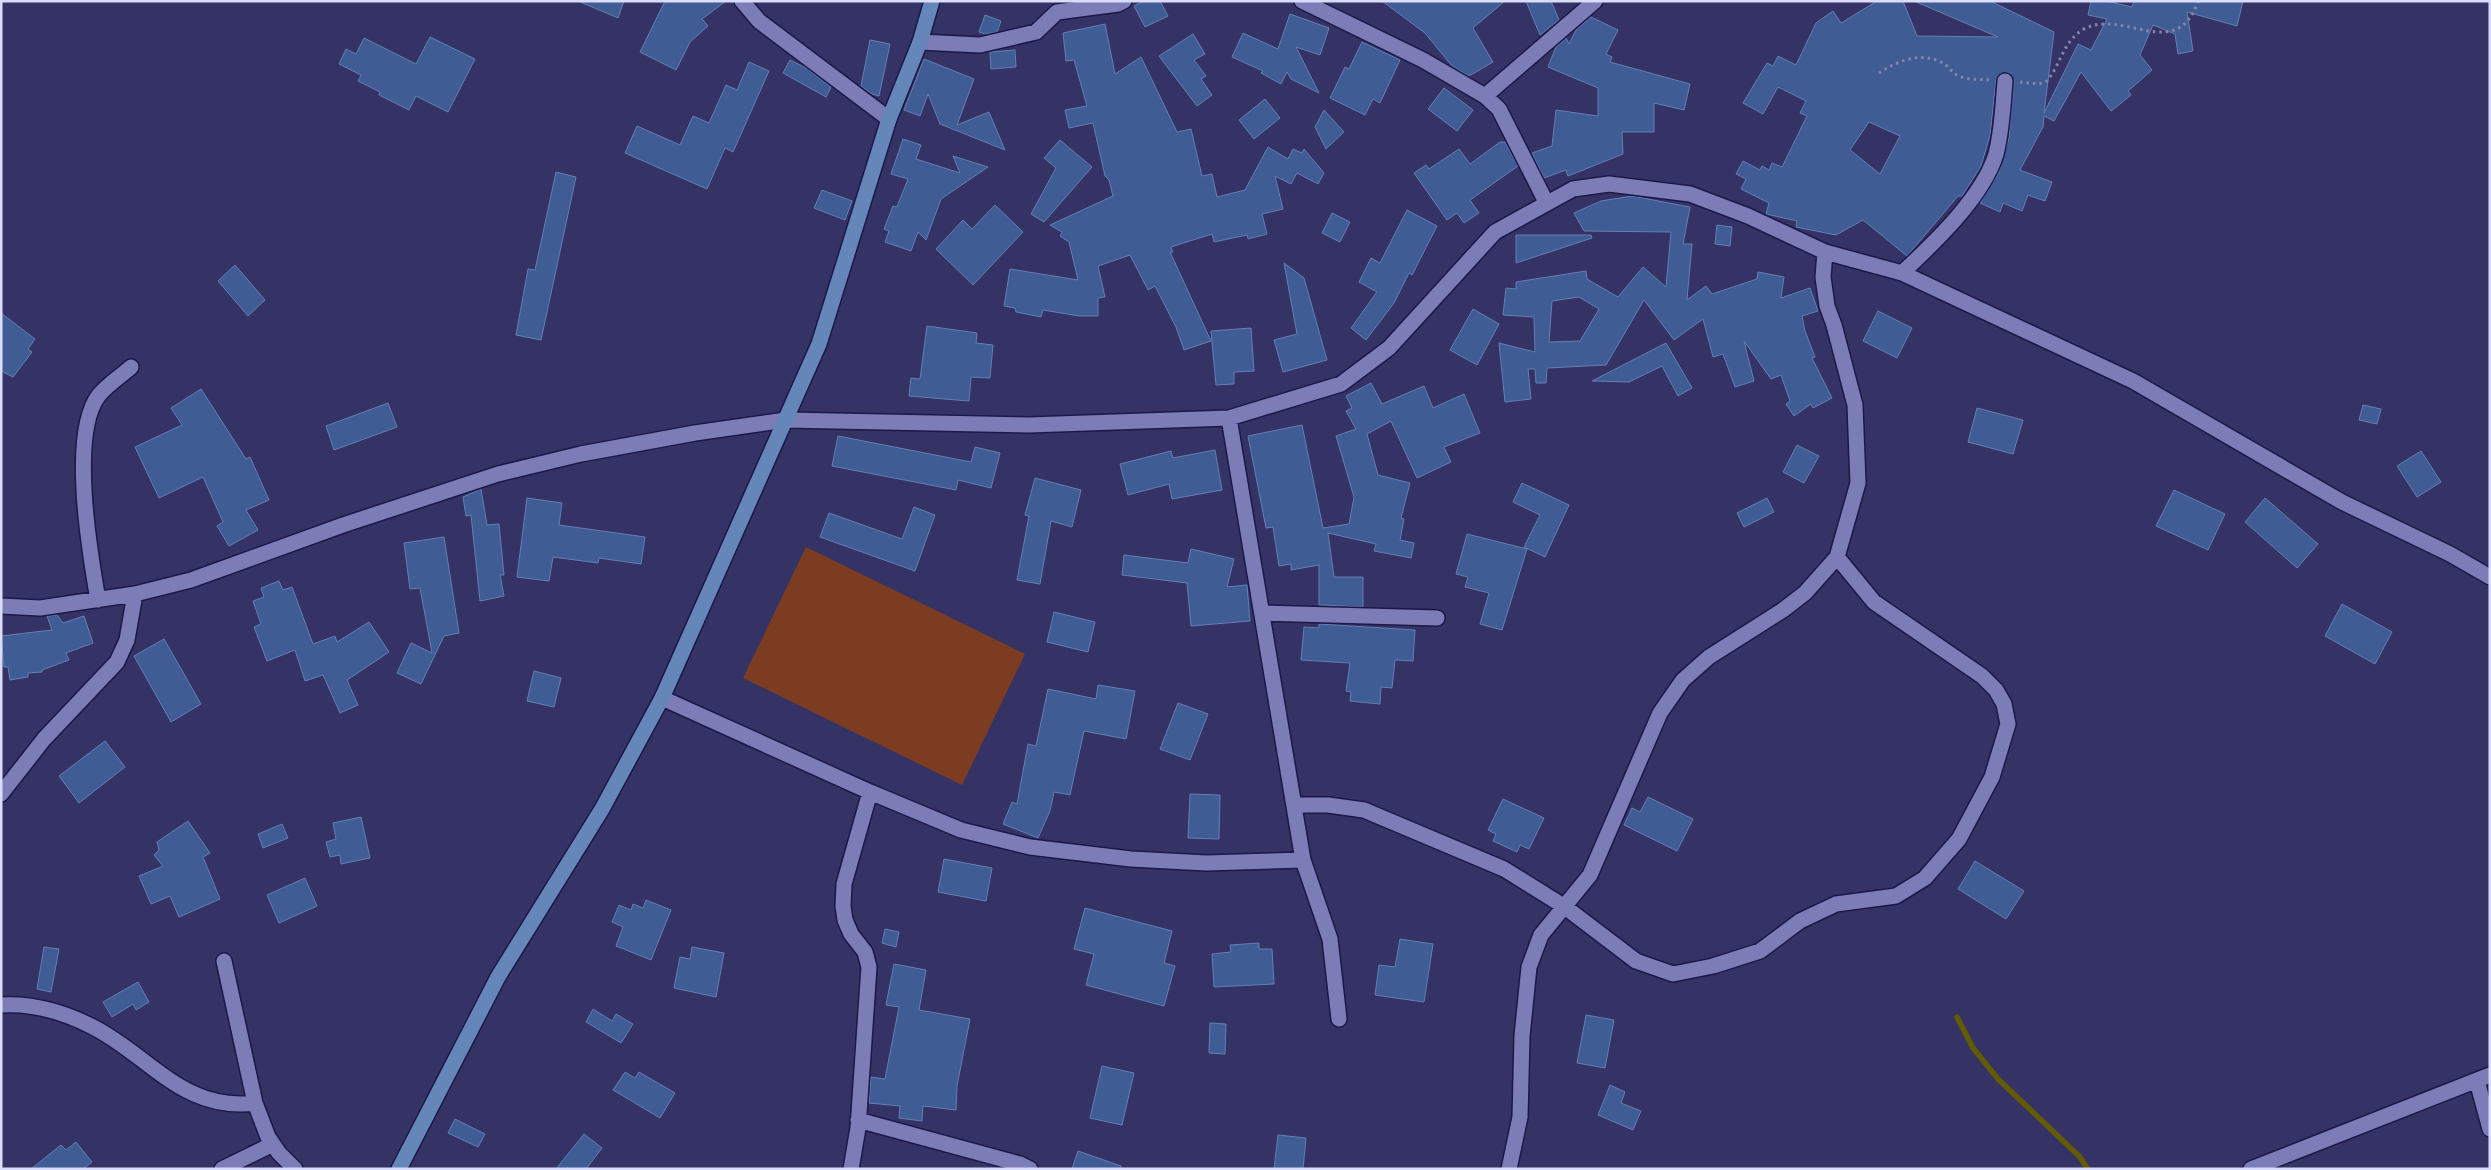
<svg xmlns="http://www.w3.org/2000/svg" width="2491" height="1170" viewBox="0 0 2491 1170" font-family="'Source Serif 4',serif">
<rect width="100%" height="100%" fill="#353365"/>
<path fill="#7b3c21" d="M806,547L1025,654L962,785L743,678Z"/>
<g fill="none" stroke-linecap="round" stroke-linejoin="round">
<path stroke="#635b00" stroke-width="5.5" d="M1957,1017L1973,1048L1998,1079L2079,1156L2088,1169"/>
</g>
<path fill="#405c94" stroke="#647fb3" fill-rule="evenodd" d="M578,1H624L618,18Z
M665,1H726L702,19L708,26L690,42L676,70L640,52Z
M1144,1H1160L1168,16L1145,27L1134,6Z
M1382,1H1505L1473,28L1493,62L1469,76L1452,66L1425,33Z
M1526,1H1551L1559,20L1540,35Z
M1877,1H1903L1917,36L1998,37L1914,1H1990L2054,32L2044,113L2078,44L2091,50L2107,19L2088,15L2091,1H2106L2132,7L2134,1H2243L2237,26L2187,12L2193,51L2178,54L2175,34L2153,25L2140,55L2152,70L2128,91L2131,95L2111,111L2081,72L2054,121L2044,116L2043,127L2020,170L2052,182L2045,201L2028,195L2022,211L2003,203L2000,212L1980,203L1998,174L2009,138L2014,81L2010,73H2001L1996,80L1990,135L1981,166L1962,196H1958L1907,256L1863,220L1836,235L1796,227L1797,221L1766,214L1769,203L1741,189L1746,179L1736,174L1743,161L1760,170L1762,166L1769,170L1772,163L1782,167L1807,116L1800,113L1806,101L1778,87L1763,114L1743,103L1767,63L1773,66L1778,56L1796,65L1816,23L1833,11L1841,23ZM1869,122L1900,136L1880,174L1850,150Z
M1290,14L1329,28L1320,55L1296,47L1319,93L1291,79L1287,72L1281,84L1261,73L1263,71L1232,57L1243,33L1278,49Z
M985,15L1001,21L997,32L985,34L979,32Z
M1591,17L1618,30L1606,54L1612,57L1610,62L1690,84L1684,110L1654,103V132H1622L1623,154L1568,176L1566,170L1544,178L1532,153L1552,146L1556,110L1598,116V88L1548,67L1556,47L1566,38L1569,44L1576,30Z
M1105,24L1115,74L1141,57L1177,132L1191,129L1202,176L1212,174L1217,197L1245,190L1268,147L1288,159L1293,149L1302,153L1304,149L1324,173L1318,184L1297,173L1291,184L1275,176L1283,209L1262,214L1267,234L1248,239L1247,235L1214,242L1212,234L1171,247L1173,252H1170L1211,341L1184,350L1176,327L1155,286L1148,290L1130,255L1098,266L1105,297L1098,298V316H1079L1043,310L1041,317L1016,312L1015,308L1004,306L1010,269L1078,280L1069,242L1060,236L1062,232L1050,225L1113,196L1109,180L1105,176L1093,123L1069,128L1065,110L1087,106L1074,60L1066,61L1063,33Z
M1193,34L1205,54L1194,60L1206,76L1201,79L1212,95L1197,106L1159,56Z
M430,37L475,59L448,112L416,96L409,110L379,95L380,92L358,81L361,75L339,64L346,49L356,54L364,38L416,64Z
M870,40L890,44L879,96L872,94L861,86Z
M1362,42L1400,60L1380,103L1373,99L1365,115L1330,98L1345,67L1349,69Z
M1015,50L1016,67L991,69L990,52Z
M924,59L974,79L957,125L989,112L1005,150L940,124L928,94L920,116L904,110Z
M790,60L806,68L831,87L826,97L783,73Z
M749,62L769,71L733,152L725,148L707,189L625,153L637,126L680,145L693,116L709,123L726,85L737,90Z
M1444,88L1473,110L1457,131L1428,109Z
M1265,99L1280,118L1254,139L1239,120Z
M1324,110L1344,132L1326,149L1315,127Z
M903,139L921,145L916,159L960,173L953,156L988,167L941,199L926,240L918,232L911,251L885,242L889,231L884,229L893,206L897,207L908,179L891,174Z
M1060,140L1092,167L1044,222L1031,214L1056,168L1044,158Z
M1500,142H1505L1518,166L1470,200L1479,213L1464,223L1457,213L1447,220L1414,173L1426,165L1429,169L1459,149L1470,164Z
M556,172L576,177L541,340L516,335L528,269L535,270Z
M822,190L852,201L845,220L814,208Z
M1632,196L1690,207L1683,244H1692L1687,300L1706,286L1712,294L1757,279L1758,272L1784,277L1781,298L1810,288L1818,311L1802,316L1805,331L1815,357L1812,358L1832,398L1813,408L1811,404L1794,416L1786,404L1790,401L1781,375L1771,379L1744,341L1754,381L1735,387L1723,354L1713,357L1703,319L1674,340L1644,300L1606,365L1547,368L1546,383H1536L1535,369H1528L1531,399L1505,402L1499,343L1535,352L1534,317L1503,315L1506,288L1516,289V282L1586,271L1587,279L1618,297L1643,267L1666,287L1671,232L1584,231L1574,213L1601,201ZM1579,297L1599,309L1580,341L1549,342L1552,301Z
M995,205L1023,232L973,285L936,249L963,220L972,229Z
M1407,210L1437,226L1412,275L1409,273L1394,303L1366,340L1351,328L1377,292L1359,282L1371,258L1380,263Z
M1332,213L1350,222L1340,242L1322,233Z
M1717,225L1732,227L1730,246L1715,244Z
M1516,235H1591L1592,238L1516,263Z
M1284,263L1304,278L1327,360L1283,372L1274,340L1297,334Z
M235,265L265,300L248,316L218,281Z
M1473,309L1499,324L1477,365L1450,350Z
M1878,311L1912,328L1897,358L1863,341Z
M1,313L35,339L28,349L32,352L13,377L1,371Z
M927,326L977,333L976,343L993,345L990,378L971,377L969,401L909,396L911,378L920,379Z
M1251,328L1254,371L1234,372V384L1216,385L1211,331Z
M1666,343L1692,388L1678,396L1662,366L1629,382L1592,381Z
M1371,383L1382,404L1424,386L1433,408L1464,394L1480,433L1444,447L1451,462L1417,478L1391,421L1367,434L1378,475L1410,483L1401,518L1404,519L1400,540L1414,543L1411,558L1374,551L1376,544L1328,533L1334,577H1363V607L1319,605V565L1291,570V564L1279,566L1273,527L1266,528L1248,436L1302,425L1323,528L1349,524L1354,497L1336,436L1356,429L1346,411L1352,408L1346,396Z
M201,389L246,459L250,457L269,500L246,510L258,530L229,546L217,526L223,522L203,477L159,498L135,447L182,425L171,408Z
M388,403L397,427L334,450L326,426Z
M2363,405L2381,409L2377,424L2359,420Z
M1977,408L2023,420L2013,454L1968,442Z
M838,436L971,462L975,447L1000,453L991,488L958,480L956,490L832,466Z
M1797,445L1819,456L1804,483L1783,472Z
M1215,450L1222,490L1172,499L1169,484L1128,495L1120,464L1171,451L1173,458Z
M2421,451L2441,482L2417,497L2397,466Z
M1035,478L1081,490L1072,527L1051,521L1040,584L1017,580L1029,516L1025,515Z
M1522,483L1569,505L1545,557L1524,547L1540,515L1513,502Z
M481,489L487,525L499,524L504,575H500L504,596L480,601L471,515L466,516L463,497Z
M2174,490L2225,514L2208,550L2156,526Z
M527,498L562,503L559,525L645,537L641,564L599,558L598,563L553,557L549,581L517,577Z
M1767,498L1774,512L1744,527L1737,513Z
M2265,498L2318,544L2297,568L2245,522Z
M914,507L935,515L915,571L820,537L829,513L902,539Z
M1467,534L1527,549L1502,630L1480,624L1489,593L1465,587L1468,577L1456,574Z
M444,537L459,633L444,636L421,684L397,673L411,643L432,653L420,588L410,589L404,543Z
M1191,549L1234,559L1227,587L1247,585L1250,621L1191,626L1187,583L1122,575L1124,555L1188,563Z
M279,581L283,590L292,587L313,644L335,636L337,642L369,622L389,652L347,680L358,705L340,713L323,675L305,681L295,650L267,661L254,627L261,624L253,601L264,597L261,588Z
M2342,604L2392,632L2375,664L2325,636Z
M1054,612L1095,622L1088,652L1047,642Z
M57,615L63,623L84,616L93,643L66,653L69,660L42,670V672L28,673V677L10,680L8,667H4L1,636L52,630L47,616Z
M1319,624L1415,630L1413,661L1395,660L1392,688L1381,687L1380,704L1350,701L1351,692L1346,691L1350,663L1301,660L1304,627L1319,628Z
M164,639L201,704L171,722L134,656Z
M534,671L561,678L554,707L527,701Z
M1098,685L1135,691L1126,739L1084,731L1070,795L1054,792L1050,811L1038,838L1003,824L1012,802L1017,804L1028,744L1036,746L1048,689L1096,699Z
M1178,703L1208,714L1190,760L1160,749Z
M105,741L125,767L79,803L59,776Z
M1190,794L1220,795L1219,839L1188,838Z
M1648,797L1693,819L1677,851L1624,825L1632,808L1640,812Z
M1503,799L1544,818L1529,849L1520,845L1517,852L1493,841L1496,834L1488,830Z
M361,817L370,858L341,864L340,855L330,857L326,842L336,839L333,823Z
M188,821L210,853L203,857L220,899L179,917L170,896L151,904L139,876L163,866L154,855L159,850L157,842Z
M282,824L288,838L263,848L258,834Z
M944,859L992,868L986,901L938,892Z
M1975,861L2024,891L2006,919L1958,889Z
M305,878L317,906L279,923L267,895Z
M646,900L671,910L651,960L616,946L623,927L612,922L619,905L631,910L633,904L643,908Z
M1085,908L1172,931L1164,963L1175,966L1164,1006L1086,985L1094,954L1074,949Z
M885,929L899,932L896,947L882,943Z
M1400,939L1433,944L1424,1002L1375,995L1379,965L1395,967Z
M1259,943V949H1272L1274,984L1214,987L1212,954L1231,952L1230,945Z
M44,947L59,949L51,992L37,989Z
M692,947L724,953L716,997L674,988L680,957L690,959Z
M894,964L926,970L919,1010L970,1019L957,1086L956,1110L923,1106L922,1121L899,1118L900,1106L869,1103L871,1077L885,1079L899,1007L886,1005Z
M138,982L149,1002L136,1010L133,1004L112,1017L103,1002Z
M593,1009L612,1021L616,1014L633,1024L621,1043L586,1022Z
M1586,1015L1614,1020L1605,1068L1577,1063Z
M1210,1023L1226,1024L1225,1054L1209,1053Z
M1102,1066L1134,1073L1122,1125L1090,1118Z
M625,1072L635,1078L639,1072L675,1093L660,1118L613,1090Z
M1610,1085L1625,1092L1621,1103L1641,1111L1633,1130L1598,1115Z
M455,1119L485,1134L478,1147L448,1133Z
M584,1134L602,1148L586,1169H556Z
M1278,1135L1306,1138L1303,1169H1274Z
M76,1142L92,1162L83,1169H31L61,1145L66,1150Z
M1078,1151L1121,1166V1169H1072Z"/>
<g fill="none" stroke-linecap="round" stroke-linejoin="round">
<g stroke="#1d1848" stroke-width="18">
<path id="street" d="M742,1L759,21L889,119
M1302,1L1423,60L1485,96L1499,109L1546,202
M920,42L980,45L1036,32L1057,12L1118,4L1124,1
M1485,96L1595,1
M1902,273C1934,243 1983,197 1996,154C2002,131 2003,105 2005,81
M1229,418L1303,860L1330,939L1339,1019
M98,600C90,554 69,433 99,395C107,385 121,376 131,367
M1,606L40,608L135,594L191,580L343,525L498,474L581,454L695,433L786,420L1029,425L1229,418L1341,384L1389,348L1495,232L1573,189L1609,184L1690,194L1748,216L1825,252L1902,273L2133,381L2342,502L2450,554L2490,577
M1262,613L1437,618
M662,698L870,792L961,830L1030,847L1131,859L1206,863L1303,860
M1,794L44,739L117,662L127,640L135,594
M1294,805H1328L1364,810L1504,869L1565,907L1636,961L1673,974L1713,966L1760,951L1800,921L1836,904L1896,896L1925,878L1959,839L1992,777L2008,724L2004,704L1996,690L1982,676L1874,602L1837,557
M224,961L255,1103L268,1137L279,1153L295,1169
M1,1005C34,1003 64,1012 93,1027C150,1056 183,1112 255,1103
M2477,1081L2490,1129
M858,1120L1020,1164L1030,1169
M222,1169L273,1144
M851,1169L858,1128L869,967L865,952L851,934L845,920L843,906L844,884L870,792
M1509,1169L1520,1117L1522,1036L1529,967L1541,935L1590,875L1660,713L1683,680L1709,657L1783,610L1805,593L1837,557L1858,483L1855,405L1834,325L1827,306L1823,277L1825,252
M2251,1169L2490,1075"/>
</g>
<g stroke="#1d1848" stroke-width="18">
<path id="secondary" d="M399,1169L498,977L602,809L662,698L819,344L889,119L920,42L932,1"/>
</g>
<path stroke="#8484ad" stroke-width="3" stroke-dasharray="2.5 4" stroke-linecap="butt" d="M1879,73C1897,61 1921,51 1943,63C1949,66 1953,75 1961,77C1970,80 1980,79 1989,80
M2020,82L2039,84L2047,81C2061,64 2063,41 2084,29C2123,8 2177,64 2198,1"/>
<use href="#street" stroke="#7c7db6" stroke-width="15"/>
<use href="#secondary" stroke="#6486b8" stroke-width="15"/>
</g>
<rect width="2491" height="1170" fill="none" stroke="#dadcfb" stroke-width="5"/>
</svg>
